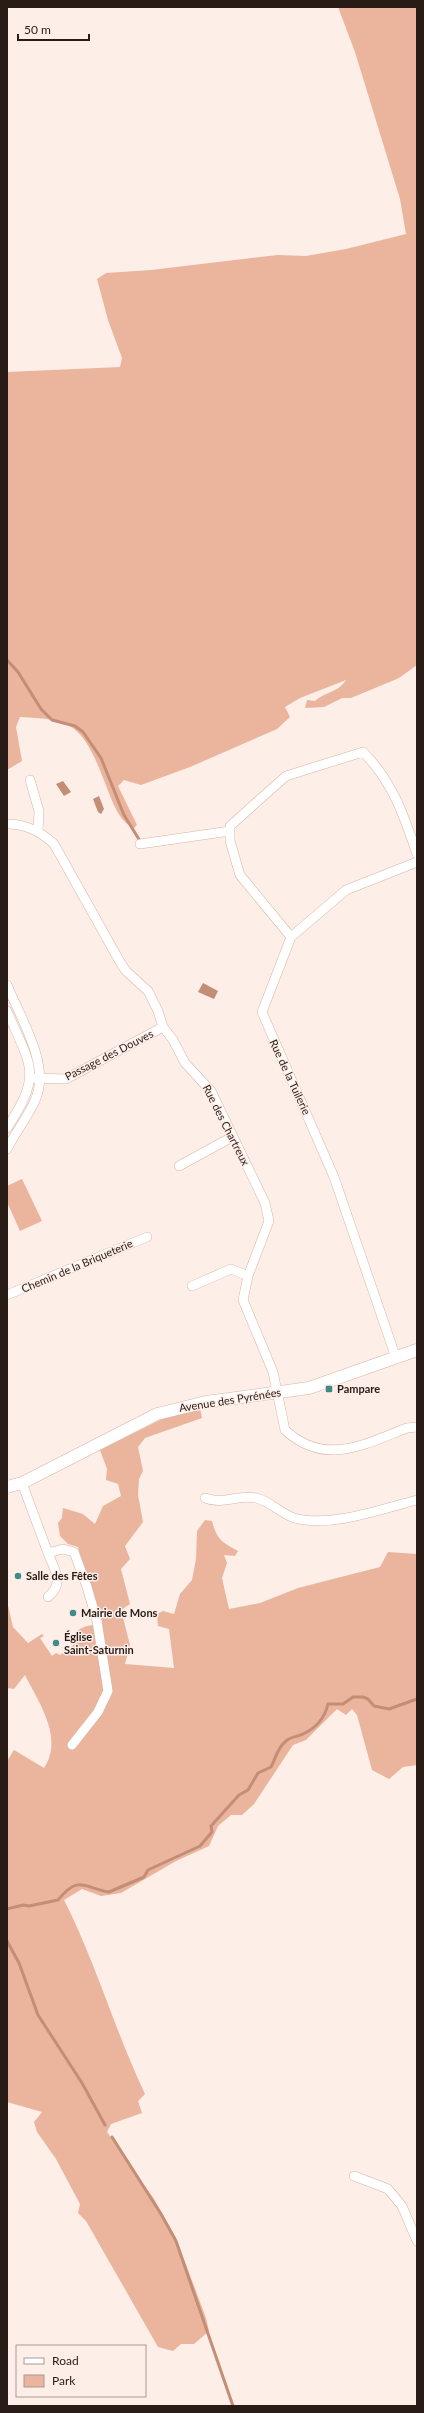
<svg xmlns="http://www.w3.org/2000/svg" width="424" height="2413" viewBox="0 0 424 2413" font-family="Lato,sans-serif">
<rect width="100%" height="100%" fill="#fdeee8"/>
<path fill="#ebb49c" d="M338,7H417V665L399,678L351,698H342L324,707L305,708L307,700L315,701C325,692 339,692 346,680L300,698L285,707L290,717L277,729L190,767L141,785L124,780L118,786L137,825L133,829C129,825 123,821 120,816C105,794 96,739 68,725C54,718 36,718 20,717L16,727L22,761L7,770V372L120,367L122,358L108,320L97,279L106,273L151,270L278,255L306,256L346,249L406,234L400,199L355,52Z
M22,1179L42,1221L20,1231L7,1202V1186Z
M200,1408L202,1418L145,1438L138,1447L143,1471L139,1479L138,1495L143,1522L125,1546L130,1559L121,1569L130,1604L121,1610L130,1645L125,1664L174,1668L169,1629L158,1626L157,1614L163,1611L174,1614L180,1594L192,1580L196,1559L197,1531L205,1520L212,1521C217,1540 222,1542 238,1551L235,1556L224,1555L227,1563L222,1578L229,1609L260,1603L298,1588L380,1567L388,1552L417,1554V1765L403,1767L389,1779L372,1770L357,1715L352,1709L346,1715L337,1709L306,1740L293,1745L254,1804L242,1815H231L218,1826L209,1846L176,1861L121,1893L101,1896L82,1889L64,1900C96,1963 115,2031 145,2094L138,2101L142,2113L111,2124L107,2132L154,2199L176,2238L206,2318L209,2331L194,2344H181L173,2351L158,2347L86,2221L78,2213L80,2204L56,2159L37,2132L34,2122L42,2112L7,2102V1761L14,1750L44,1768C64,1738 39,1703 25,1675L14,1689L7,1688V1601L13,1627L28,1643L42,1634L44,1636L40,1638L52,1656L56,1653L60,1655L80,1640L77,1631C84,1626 92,1624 100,1625L78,1547L68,1544L60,1536L58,1523L62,1518L63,1508L83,1514L95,1524L103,1506L121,1496L118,1484L106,1480L107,1469L100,1450L166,1417Z"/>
<path fill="#c38d76" d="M63,781L71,792L64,796L56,784Z
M99,796L104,809L101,814L98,812L93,799Z
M203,983L218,991L214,999L198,992Z"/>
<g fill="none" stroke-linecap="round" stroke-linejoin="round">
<path stroke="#c38d76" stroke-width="3" d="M7,660L18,672L41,709L52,720L75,726L83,732L101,758L124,815L140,841
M7,1909L23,1905L29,1906L58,1900C79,1874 84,1888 109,1892L144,1877L148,1870L200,1846L212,1832L211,1826L239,1795L248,1790L258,1773L271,1767C276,1758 277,1748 286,1741C291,1736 298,1737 303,1734C316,1728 325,1717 328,1704H343L353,1697H363L368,1699L374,1706L389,1709L417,1699
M7,1941L19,1963L38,2015L82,2083L105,2125
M112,2137L161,2214L176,2241L233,2406"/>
<g stroke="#d8b4a5" stroke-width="10">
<path id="street" d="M30,780L39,811L38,831
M7,824C26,824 40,831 54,844L120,962L126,971L148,991L158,1011L163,1027L173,1040L185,1063L211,1091L265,1203L269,1221L248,1276L243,1300L273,1372L285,1430C325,1467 365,1444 407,1428L417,1427
M140,844L230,831
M291,937L240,875L230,841V826L286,776L363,752C393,782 404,816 417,854
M7,985C20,1017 50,1064 36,1098C29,1116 16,1131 7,1149
M7,1011C31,1067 43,1073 7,1128
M31,1078L66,1079L163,1027
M179,1166L232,1137
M192,1286L231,1269L248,1276
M7,1295L147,1237
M396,1358L334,1177L262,1012L291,937L346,890L417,862
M22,1483L48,1553L63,1549L74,1552L87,1587L97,1621L108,1691L98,1712L72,1745
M205,1498C223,1505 239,1494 256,1498C270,1501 280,1513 294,1518C331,1528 381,1509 417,1500
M48,1597C65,1582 55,1572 48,1553
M354,2176L388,2189L402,2206L417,2241"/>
</g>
<g stroke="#d8b4a5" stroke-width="13">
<path id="secondary" d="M7,1487L22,1483L157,1414L206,1402L309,1388L417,1350"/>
</g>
<use href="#street" stroke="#fff" stroke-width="9"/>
<use href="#secondary" stroke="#fff" stroke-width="12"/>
</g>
<g fill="#428988" stroke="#fdeee8" stroke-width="1.5">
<rect x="325" y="1385" width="8" height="8" rx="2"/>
<circle cx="18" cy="1576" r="4"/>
<circle cx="73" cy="1613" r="4"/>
<circle cx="56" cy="1643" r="4"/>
</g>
<g text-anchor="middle" stroke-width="3" stroke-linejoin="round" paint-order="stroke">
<g font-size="11" fill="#291c17" stroke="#fdeee8">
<text transform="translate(109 1055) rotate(-27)" y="4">Passage des Douves</text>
<text transform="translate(290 1077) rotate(65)" y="4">Rue de la Tuilerie</text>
<text transform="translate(226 1125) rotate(63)" y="4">Rue des Chartreux</text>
<text transform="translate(77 1266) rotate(-23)" y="4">Chemin de la Briqueterie</text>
<text transform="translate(230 1400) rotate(-9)" y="4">Avenue des Pyrénées</text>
</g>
<g font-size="11" font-weight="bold" fill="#291c17" stroke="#fdeee8" text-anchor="start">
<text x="337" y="1393">Pampare</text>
<text x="26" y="1580">Salle des Fêtes</text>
<text x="81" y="1617">Mairie de Mons</text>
<text x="64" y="1641">Église<tspan x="64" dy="13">Saint-Saturnin</tspan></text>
</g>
</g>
<rect width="424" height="2413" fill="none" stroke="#291c17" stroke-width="16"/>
<rect x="16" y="2345" width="130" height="52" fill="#fdeee8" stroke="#a89a94"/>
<rect x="24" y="2358" width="20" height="6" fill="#ffffff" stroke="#a89a94"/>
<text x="52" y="2365" font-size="12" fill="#291c17">Road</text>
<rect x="24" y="2375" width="20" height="12" fill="#ebb49c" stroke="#a89a94"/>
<text x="52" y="2385" font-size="12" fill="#291c17">Park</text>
<path d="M18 34v6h71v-6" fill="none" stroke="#291c17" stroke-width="2"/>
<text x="24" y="34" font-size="12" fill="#291c17" stroke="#fdeee8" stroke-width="3" paint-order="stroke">50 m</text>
</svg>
